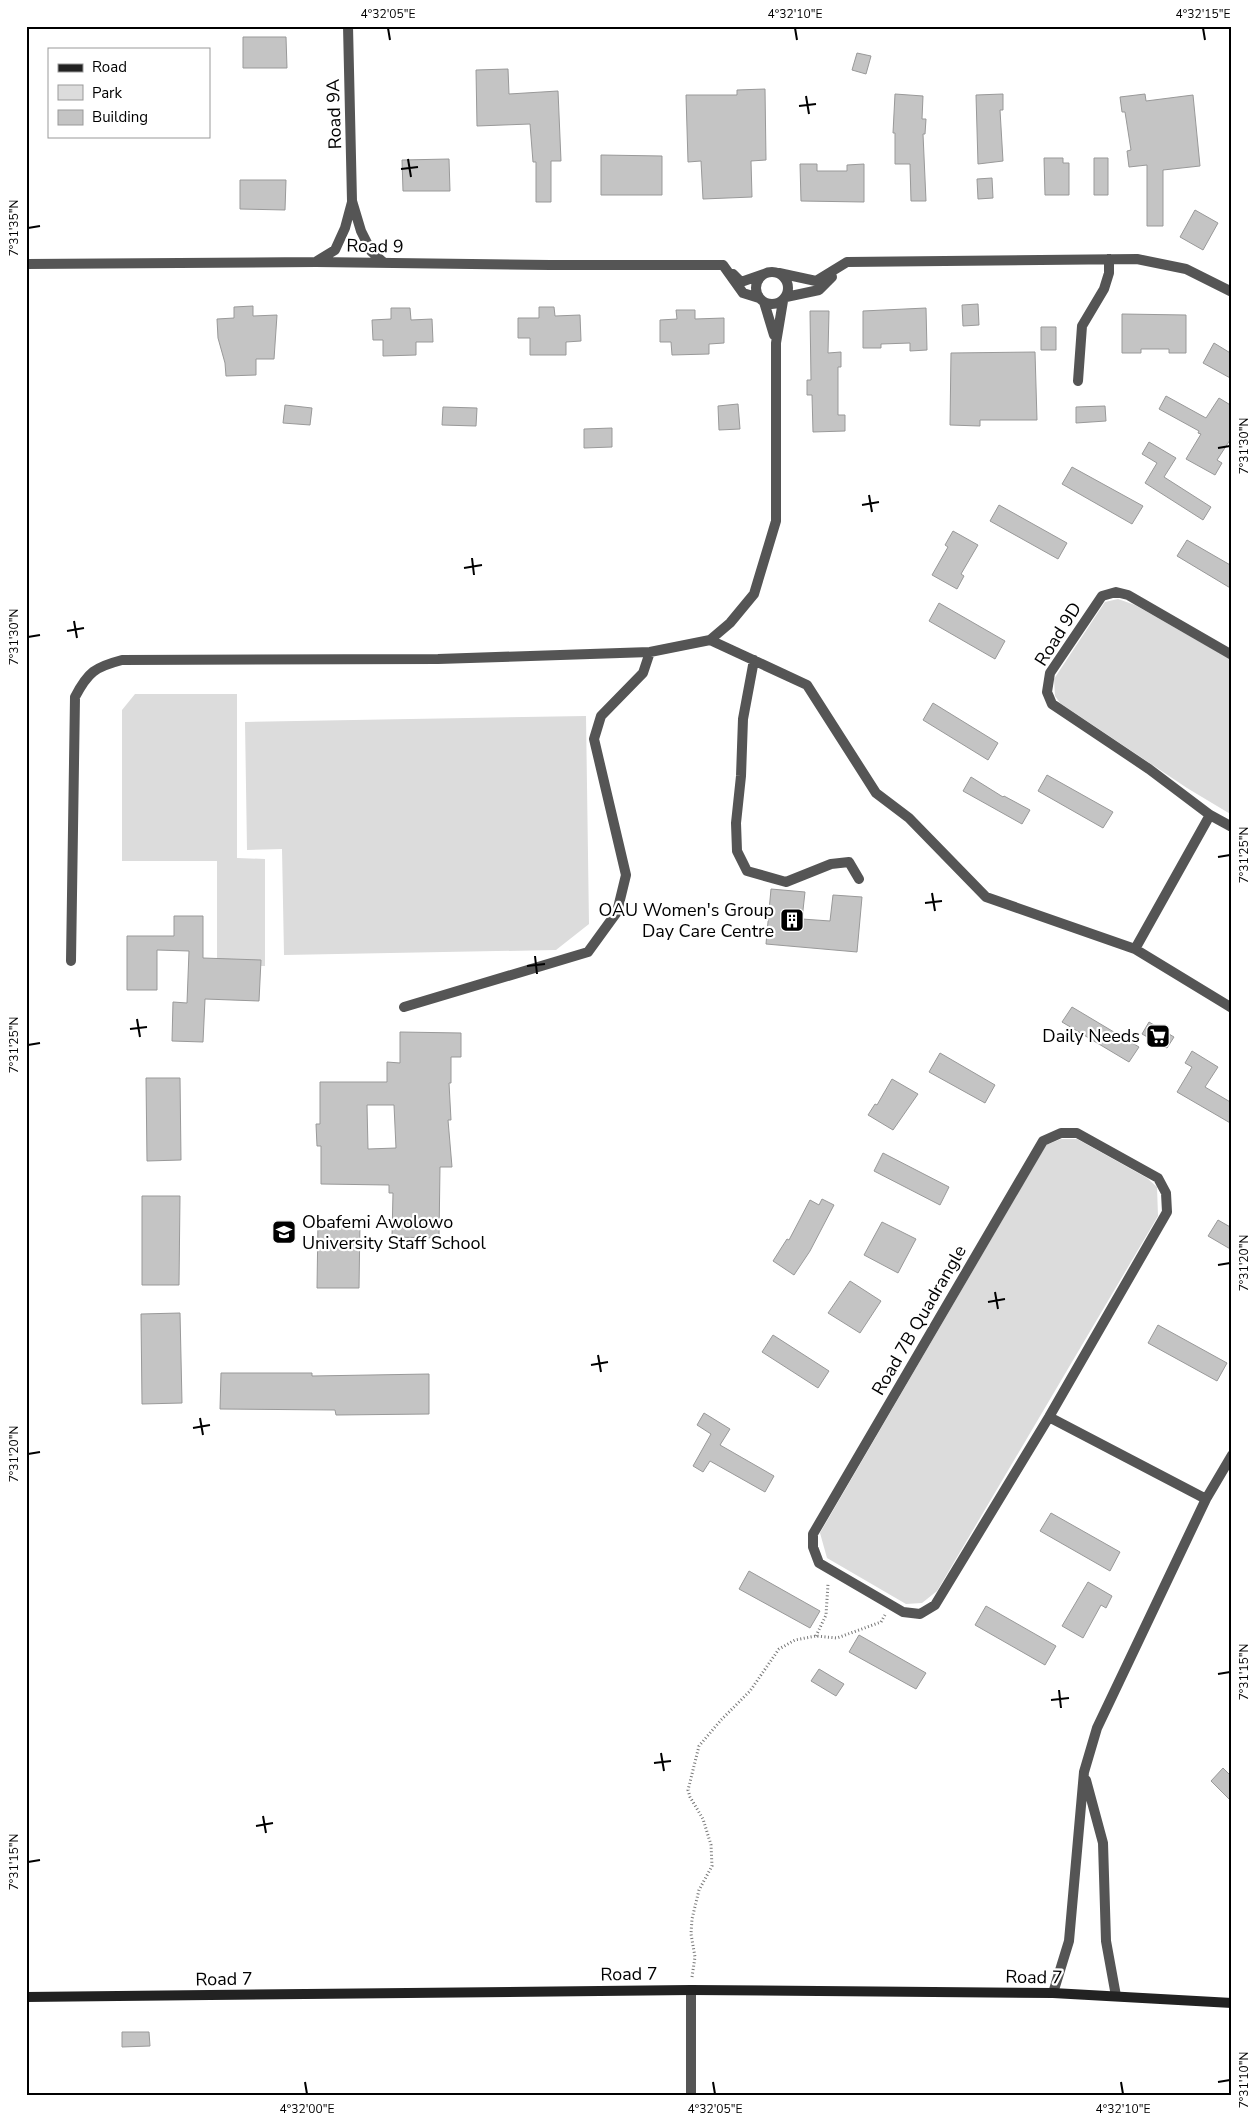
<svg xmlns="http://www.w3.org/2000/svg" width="1258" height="2122" viewBox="0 0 1258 2122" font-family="'Nunito Sans',sans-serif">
<rect width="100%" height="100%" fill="#fff"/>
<path fill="#dcdcdc" d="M1118,599L1135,605L1232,660V815L1187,788L1060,703L1055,696L1054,679L1105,602Z
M135,694H237V858L265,859V966H217V861H122V710Z
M586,716L589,924L556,950L284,955L282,849L247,850L245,722Z
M1061,1139H1077L1147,1178L1157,1187L1158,1216L937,1591L922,1603L906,1604L827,1558L820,1533L1046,1145Z"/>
<path fill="#c4c4c4" stroke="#999" fill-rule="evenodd" d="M243,37H286L287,68H243Z
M857,53L871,56L866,74L852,70Z
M508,69L509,94L558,91L561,161H551V202H536V162H533L530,124L477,126L476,70Z
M765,89L766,160L751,161L752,197L703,199L701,161L688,162L686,95H737V90Z
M895,94L923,96L922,119H926L925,134H923L926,201H911L910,164H895V133H893Z
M1003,94V110H1000L1003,161L978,164L976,95Z
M1145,94L1146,101L1193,95L1200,166L1163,170V226H1147V165L1129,167L1127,151L1131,150L1125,112H1122L1120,97Z
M601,155L662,156V195H601Z
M1044,158H1063V163H1069V195H1045Z
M1094,158H1108V195H1094Z
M449,159L450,191H403L402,160Z
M800,164H817V171H847V165L864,164V202L801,201Z
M992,178L993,198L978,199L977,179Z
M240,180H286L285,210L240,209Z
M1195,210L1218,223L1203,250L1180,237Z
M978,304L979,325L963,326L962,305Z
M253,306V316L277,315L274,359H256V375L226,376L225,363L218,338L217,319L234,318V307Z
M539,307H554L555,316L580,315L581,341L566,342V355H530V338H518V318H539Z
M391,308H410L411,320L432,319L433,342H416V355L383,356V340H373L372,320L391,319Z
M926,308L927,350L910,351V343L881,344V348H863V311Z
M676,310H695V319L724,318V343L709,344V354L672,355L671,342H660V320L677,319Z
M810,311H829L828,353L841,352V367H838V415H845V431L813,432L812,395H807V380H811Z
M1122,314L1186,315V353H1169V349H1141V353H1122Z
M1041,327H1056V350H1041Z
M1214,343L1232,354V379L1203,363Z
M1035,352L1037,420H980V426L950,425L951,353Z
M1166,396L1206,418L1219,398L1232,406V437L1217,460L1222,463L1215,475L1186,459L1201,434L1198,433L1199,431L1159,409Z
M738,404L740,429L719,430L718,406Z
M285,405L312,408L310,425L283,423Z
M1105,406L1106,421L1076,423V407Z
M443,407L477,408L476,426L442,425Z
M612,428V447L584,448V429Z
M1149,442L1176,458L1164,477L1211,507L1203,520L1145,483L1157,463L1142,454Z
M1072,467L1143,506L1132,524L1062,484Z
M999,505L1067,543L1058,559L990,521Z
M953,531L978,545L961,574L964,576L957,589L932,575L948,547L945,545Z
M1187,540L1232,566V589L1177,556Z
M939,603L1005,641L995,659L929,621Z
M933,703L998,743L988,760L923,720Z
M1047,775L1113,812L1103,828L1038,791Z
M971,777L1003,797L1004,796L1030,810L1022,824L963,791Z
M771,889L805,892L802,919L830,921L833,895L862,897L857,952L766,944Z
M174,916H203V958L261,960L259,1001L205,999L203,1042L172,1041L173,1002L187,1003L189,951L157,950V990H127V936H174Z
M1072,1007L1139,1047L1129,1062L1062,1022Z
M1149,1022L1174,1037L1167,1048L1142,1034Z
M400,1032L461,1033V1057H451V1083H449L451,1120H448L452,1167H440L439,1238L392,1237L393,1193H389V1185L321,1184V1146H317L316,1124H320V1082H387V1062L400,1063ZM367,1105H394L396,1148L368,1149Z
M1192,1051L1218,1067L1205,1087L1232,1103V1124L1177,1092L1192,1067L1185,1063Z
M940,1053L995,1085L985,1103L929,1072Z
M146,1078H180L181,1160L147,1161Z
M892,1079L918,1094L893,1130L868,1115L875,1104L877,1105Z
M883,1153L949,1187L940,1205L874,1171Z
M142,1196H180L179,1285H142Z
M822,1199L834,1205L810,1251L794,1275L773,1261L787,1239L789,1240L810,1200L819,1205Z
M1218,1220L1232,1228V1250L1208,1236Z
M318,1221H360L359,1288H317Z
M882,1222L916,1239L898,1273L864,1255Z
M850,1281L881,1301L860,1333L828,1313Z
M180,1313L182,1403L142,1404L141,1314Z
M1158,1325L1227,1363L1217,1381L1148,1343Z
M773,1335L829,1371L818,1388L762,1352Z
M221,1373H312V1376L429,1374V1414L336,1415L335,1410L220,1409Z
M704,1413L730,1429L720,1445L774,1476L765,1492L710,1461L703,1472L693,1466L711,1434L697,1425Z
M1051,1513L1120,1552L1110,1571L1040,1531Z
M749,1571L820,1611L810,1628L739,1589Z
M1088,1582L1112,1596L1106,1608L1101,1605L1083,1638L1062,1626Z
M986,1606L1056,1646L1045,1665L975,1625Z
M859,1635L926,1673L916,1689L849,1652Z
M819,1669L844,1684L836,1696L811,1681Z
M1223,1768L1232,1777V1802L1211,1781Z
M122,2032H149L150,2046L122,2047Z"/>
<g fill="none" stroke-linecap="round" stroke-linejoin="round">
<path stroke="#777" stroke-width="3" stroke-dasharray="1 2.5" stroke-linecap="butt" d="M816,1636L826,1615L828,1584
M692,1977L695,1957L691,1934L692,1919L699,1890L712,1866L711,1845L703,1819L690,1797L688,1790L699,1746L721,1720L750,1691L779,1649L795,1640L816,1636L837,1638L881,1622L885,1615"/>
<path stroke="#555" stroke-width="10" d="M348,26L352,201L361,231L371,251L384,263
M317,261L335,250L345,228L352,202
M26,264L316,262L550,265H723
M723,265L743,293L759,298
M756 288a16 16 0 1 1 32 0a16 16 0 1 1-32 0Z
M779,273L816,281L847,262L1137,259L1186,269L1232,292
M733,274L741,282L764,274
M786,297L819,290L832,277
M764,302L774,335
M1078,381L1082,326L1104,289L1109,273V259
M710,640L807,685L876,793L909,818L986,897L1135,949L1232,1008
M1232,655L1128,595L1116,592L1102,596L1050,673L1047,692L1052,704L1149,769L1210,815L1232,827
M754,660L743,719L741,776L736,823L737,851L747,871L786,882L831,864L849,862L859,879
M1135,949L1210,815
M71,961L75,697C88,672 95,667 122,660L438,659L650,652L710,640L730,623L754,594L776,521V343L783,301
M404,1007L588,952L617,912L626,875L594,739L601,716L643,673L650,652
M1061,1133H1077L1158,1178L1166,1193L1167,1212L1049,1417L935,1605L920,1614L903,1612L819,1563L813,1547V1534L1043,1141Z
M1049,1417L1206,1499
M1086,1780L1103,1843L1106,1941L1116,1996
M1053,1993L1069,1941L1084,1772L1097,1728L1206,1499L1232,1455
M691,2096V1990"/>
<path stroke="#222" stroke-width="10" d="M26,1997L691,1990L1053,1993L1232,2003"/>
</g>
<path fill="none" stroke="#000" stroke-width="2" d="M388,28L390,40M795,28L797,40M1203,28L1205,40M806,96L809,114M799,106L816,104M408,159L411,177M401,169L418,167M28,228L40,226M1218,448L1230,446M869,495L872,512M862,505L879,502M472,558L474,575M464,568L482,565M74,621L77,638M67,631L84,628M28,637L40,635M1218,857L1230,855M932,893L935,911M925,903L942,901M535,956L537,974M527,966L545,964M137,1019L140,1037M130,1029L147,1027M28,1045L40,1043M1218,1265L1230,1263M995,1292L998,1309M988,1302L1005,1299M598,1355L601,1372M591,1365L608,1362M200,1418L203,1435M193,1428L210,1425M28,1454L40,1452M1218,1674L1230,1672M1059,1690L1061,1708M1051,1700L1069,1698M661,1753L664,1771M654,1763L671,1761M263,1816L266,1833M256,1826L273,1823M28,1862L40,1860M305,2082L307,2094M713,2082L715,2094M1121,2082L1123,2094M1218,2082L1230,2080"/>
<defs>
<g id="building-square" transform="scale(1.25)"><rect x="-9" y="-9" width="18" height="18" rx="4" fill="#000" stroke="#fff"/><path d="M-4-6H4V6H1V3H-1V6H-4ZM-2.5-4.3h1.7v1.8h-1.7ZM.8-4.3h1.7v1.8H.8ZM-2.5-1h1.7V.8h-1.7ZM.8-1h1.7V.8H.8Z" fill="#fff"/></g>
<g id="supermarket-square" transform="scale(1.25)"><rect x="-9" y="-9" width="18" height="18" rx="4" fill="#000" stroke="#fff"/><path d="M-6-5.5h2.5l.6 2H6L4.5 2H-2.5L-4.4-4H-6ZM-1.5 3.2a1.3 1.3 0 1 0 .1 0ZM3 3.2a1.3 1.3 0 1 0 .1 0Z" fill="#fff"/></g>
<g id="school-square" transform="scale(1.25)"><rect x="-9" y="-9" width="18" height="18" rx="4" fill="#000" stroke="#fff"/><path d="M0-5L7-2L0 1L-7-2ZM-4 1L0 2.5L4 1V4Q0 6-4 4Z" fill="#fff"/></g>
</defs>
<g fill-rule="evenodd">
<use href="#building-square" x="792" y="920"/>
<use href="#supermarket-square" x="1158" y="1036"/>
<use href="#school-square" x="284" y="1232"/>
</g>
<g text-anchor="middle" stroke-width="4.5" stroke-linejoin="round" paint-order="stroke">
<g font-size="18" fill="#000" stroke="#fff">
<text transform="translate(334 114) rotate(-92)" y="6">Road 9A</text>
<text transform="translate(375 246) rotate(1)" y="6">Road 9</text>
<text transform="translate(1058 634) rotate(-58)" y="6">Road 9D</text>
<text transform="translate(919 1320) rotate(-60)" y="6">Road 7B Quadrangle</text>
<text transform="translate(629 1974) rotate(-1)" y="6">Road 7</text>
<text transform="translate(1034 1977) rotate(1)" y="6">Road 7</text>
<text transform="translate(224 1979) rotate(-1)" y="6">Road 7</text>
</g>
<g font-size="18" fill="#000" stroke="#fff" text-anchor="end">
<text x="774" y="916">OAU Women's Group<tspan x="774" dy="21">Day Care Centre</tspan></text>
<text x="1140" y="1042">Daily Needs</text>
<text x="302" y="1228" text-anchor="start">Obafemi Awolowo<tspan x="302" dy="21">University Staff School</tspan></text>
</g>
</g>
<rect width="1258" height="2122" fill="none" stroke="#ffffff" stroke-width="55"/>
<rect x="48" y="48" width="162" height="90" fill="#ffffff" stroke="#999999"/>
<rect x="58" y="64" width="25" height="8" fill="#222222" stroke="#999999"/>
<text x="92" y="72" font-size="15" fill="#000000">Road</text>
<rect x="58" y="85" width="25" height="15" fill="#dcdcdc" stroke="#999999"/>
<text x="92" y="98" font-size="15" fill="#000000">Park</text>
<rect x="58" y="110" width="25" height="15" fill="#c4c4c4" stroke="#999999"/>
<text x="92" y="122" font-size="15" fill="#000000">Building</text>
<rect x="28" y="28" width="1202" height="2066" fill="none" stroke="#000" stroke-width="2"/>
<g font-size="12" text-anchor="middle" fill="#000">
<text x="388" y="18">4°32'05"E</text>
<text x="795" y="18">4°32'10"E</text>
<text x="1203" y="18">4°32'15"E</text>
<text transform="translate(14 228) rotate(-90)" y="4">7°31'35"N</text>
<text transform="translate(1244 446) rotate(-90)" y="4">7°31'30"N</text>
<text transform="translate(14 637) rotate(-90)" y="4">7°31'30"N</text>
<text transform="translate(1244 855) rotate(-90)" y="4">7°31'25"N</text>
<text transform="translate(14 1045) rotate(-90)" y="4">7°31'25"N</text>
<text transform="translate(1244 1263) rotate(-90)" y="4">7°31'20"N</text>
<text transform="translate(14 1454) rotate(-90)" y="4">7°31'20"N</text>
<text transform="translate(1244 1672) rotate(-90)" y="4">7°31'15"N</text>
<text transform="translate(14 1862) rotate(-90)" y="4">7°31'15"N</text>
<text transform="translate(1244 2080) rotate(-90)" y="4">7°31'10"N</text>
<text x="307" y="2113">4°32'00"E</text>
<text x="715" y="2113">4°32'05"E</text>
<text x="1123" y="2113">4°32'10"E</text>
</g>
</svg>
